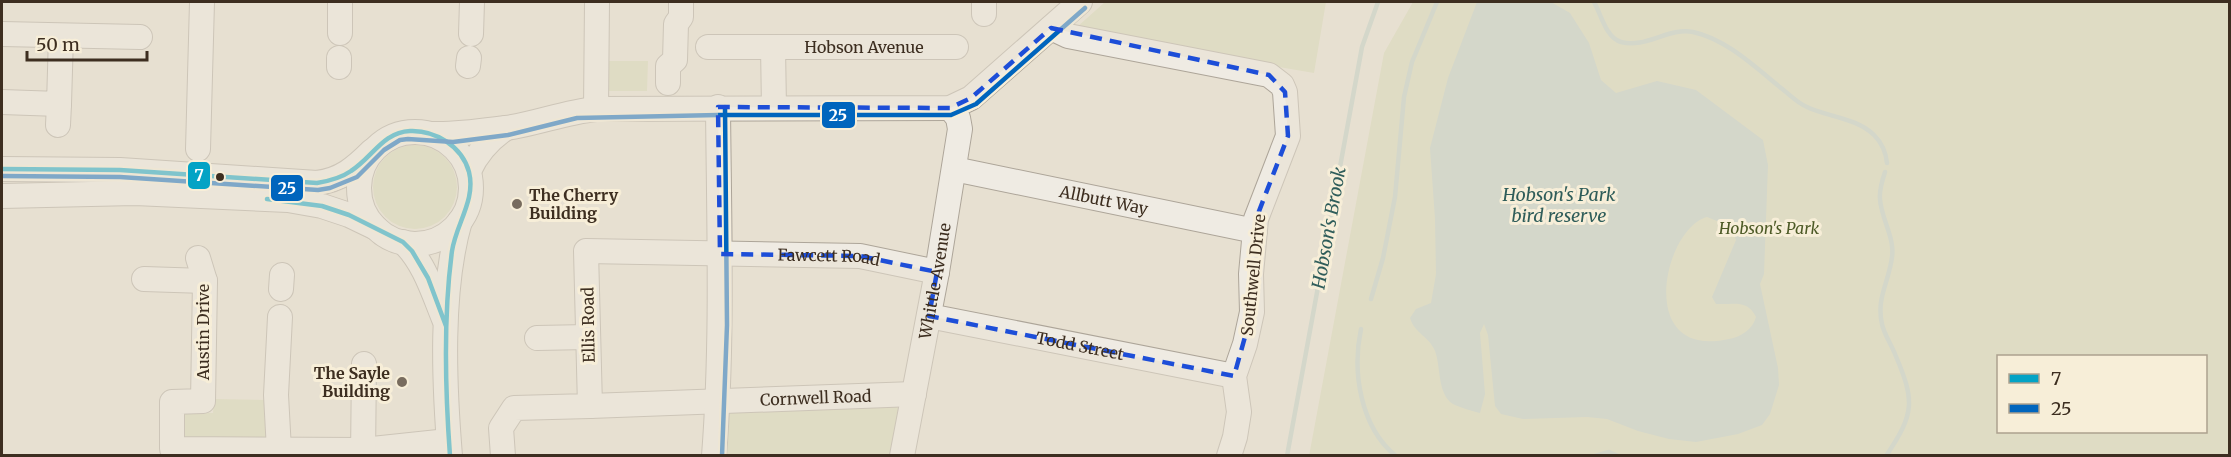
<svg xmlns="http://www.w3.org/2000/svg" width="2231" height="457" viewBox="0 0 2231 457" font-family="Merriweather,serif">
<rect width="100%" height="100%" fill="#e7e0d1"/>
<path fill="#d6d7b3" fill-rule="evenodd" d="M1105,2H1326L1314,73L1237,60L1077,27Z
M1413,2H2229V455L1309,456L1384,53ZM1998,356H2206V432H1998Z
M602,61H648L647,91H601Z
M373 187a42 42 0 1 1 84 0a42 42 0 1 1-84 0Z
M214,399L270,400L269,444H179L180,412L213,413Z
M889,401L906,414L896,455L722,456L724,419L731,407Z"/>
<path fill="#bcccc2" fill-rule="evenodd" d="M1477,2H1551L1570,13L1589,43L1601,80L1616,93L1657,81L1696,90L1763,140L1768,165L1764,274L1760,284L1778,368L1779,385L1770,414L1762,425L1738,434L1696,442L1669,439L1638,431L1607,419L1587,417L1523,419L1501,414L1495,406L1488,335L1484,324L1480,333L1485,394L1480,413C1472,411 1461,408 1453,404C1437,394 1441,366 1435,351C1429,336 1415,334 1410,318L1416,309L1431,303L1436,274L1435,219L1430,148L1448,78ZM1707,217C1721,223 1732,224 1736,240L1712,297L1716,304C1734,305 1747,299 1756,317C1753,329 1741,337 1729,339C1635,360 1663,229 1707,217Z"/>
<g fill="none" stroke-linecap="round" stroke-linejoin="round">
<path stroke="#bcccc2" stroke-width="4.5" d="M1594,2C1601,14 1606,38 1621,42C1645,49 1669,27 1693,32C1726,39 1755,67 1781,88C1789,94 1797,103 1807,107C1828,117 1857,118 1874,135C1881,142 1886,153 1887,163
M1885,172C1882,181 1879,190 1880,199C1881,218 1895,238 1892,257C1889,282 1876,298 1882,324C1884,334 1891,344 1895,354C1915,401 1915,413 1886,456
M1371,299L1383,258L1395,197L1404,97L1412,62L1437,2
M1361,329C1352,371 1360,427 1396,456
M1287,456L1362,47L1378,2
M1595,456L1609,452L1618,456"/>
<g stroke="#ada599" stroke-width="26">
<g id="minor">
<path d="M984,14V2"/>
<path d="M1051,28L1068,36L1269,75L1282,85L1285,92L1288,136L1256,219L1251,274L1252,312L1245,344L1234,376L1239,412L1235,437L1229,456"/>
<path d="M340,33V2"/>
<path d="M2,34L140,37"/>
<path d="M471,34L472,2"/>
<path id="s1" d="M708,47H956"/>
<path d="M773,47L774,108"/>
<path d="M468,66L469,58"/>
<path d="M339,67V58"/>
<path d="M668,83V66L675,60L676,24L681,17V2"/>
<path d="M2,102L59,104L61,36"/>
<path d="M596,109L597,2"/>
<path d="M58,125L59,104"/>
<circle cx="415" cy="188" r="56"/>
<path d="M432,134C456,135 482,131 506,128C536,124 565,112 596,109L950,108L971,98L1080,2"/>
<path d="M198,149L202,2"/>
<path d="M2,169L120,170L317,183C341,180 355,168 372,151"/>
<path id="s2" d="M954,169L1255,231"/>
<path d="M469,171C477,153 490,139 506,128"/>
<path d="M2,196L135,193L288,200L322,206L349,215L376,228"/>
<path d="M403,242C424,262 433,292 444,319"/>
<path d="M198,258L205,281L203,401L172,402V449L363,450L448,441"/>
<path d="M144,279L205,281"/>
<path d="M281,289L282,275"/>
<path id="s3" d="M929,316L1234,376"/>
<path d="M537,338L588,337"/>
<path id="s4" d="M590,406L914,394"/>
<path d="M279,450L276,395L280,317"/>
<path d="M363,456L364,364"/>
<path d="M450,456C444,383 440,290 460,221"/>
<path id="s5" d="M503,456L501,428L514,408L590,406L586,251L860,256L937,272"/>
<path d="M714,456C723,340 719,223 718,107"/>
<path id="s6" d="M902,456L937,272L960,129L958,118L950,108"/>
</g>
</g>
<use href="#minor" stroke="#efebe3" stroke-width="24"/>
<g stroke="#f7eed8" stroke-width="9">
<path id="bus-1" d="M2,169L120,170L317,183C329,181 341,178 351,171C372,158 383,132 410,131C435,130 462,146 469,172C476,200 456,224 452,251C443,318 445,388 450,456
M267,199L322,206L349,215L403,242L412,251L428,278L446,326"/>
</g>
<g stroke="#f7eed8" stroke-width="9">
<path id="bus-2" d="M2,176L120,177L318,190L330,188L357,177L384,150L400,140L408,139L453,142L508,135L577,118L718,115H951L976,104L1085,8
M722,456L727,325L725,107"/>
</g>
<use href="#bus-1" stroke="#03a3c5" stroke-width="4.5"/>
<use href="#bus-2" stroke="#0065bd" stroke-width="4.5"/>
</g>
<path d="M0 0H2231V457H0ZM1051,28L1269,75L1285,92L1288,136L1256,219L1252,312L1234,376L929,316L937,272L860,256L720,254L718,107L950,108L971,98Z" fill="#e7e0d1" fill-opacity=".55" fill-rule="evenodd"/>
<path fill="none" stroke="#1d4ed8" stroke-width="4.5" stroke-dasharray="12 8" stroke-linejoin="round" d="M1051,28L1269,75L1285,92L1288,136L1256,219L1252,312L1234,376L929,316L937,272L860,256L720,254L718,107L950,108L971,98Z"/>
<circle fill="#3d2e20" stroke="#f7eed8" stroke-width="2" cx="220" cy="177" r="5"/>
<g fill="#786c5e" stroke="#f7eed8" stroke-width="2">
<circle cx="517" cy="204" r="6"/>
<circle cx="402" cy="382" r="6"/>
</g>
<g text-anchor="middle" stroke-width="6" stroke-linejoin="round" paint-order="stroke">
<g font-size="16" fill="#3d2e20" stroke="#f7eed8">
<text dy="6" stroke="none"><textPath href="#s1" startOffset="156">Hobson Avenue</textPath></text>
<text dy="6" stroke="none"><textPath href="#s2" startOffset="153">Allbutt Way</textPath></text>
<text dy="6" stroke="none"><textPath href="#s5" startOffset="526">Fawcett Road</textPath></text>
<text transform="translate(1253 275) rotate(-84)" y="6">Southwell Drive</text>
<text dy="6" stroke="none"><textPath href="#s6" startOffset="178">Whittle Avenue</textPath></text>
<text transform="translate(588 325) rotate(-91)" y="6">Ellis Road</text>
<text transform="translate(203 332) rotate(-90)" y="6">Austin Drive</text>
<text dy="6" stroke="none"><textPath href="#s3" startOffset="154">Todd Street</textPath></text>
<text dy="6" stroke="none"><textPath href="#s4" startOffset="226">Cornwell Road</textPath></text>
</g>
<g font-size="16" font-weight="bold" fill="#3d2e20" stroke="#f7eed8" text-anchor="start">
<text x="529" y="201">The Cherry<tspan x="529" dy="18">Building</tspan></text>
<text x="390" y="379" text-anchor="end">The Sayle<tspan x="390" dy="18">Building</tspan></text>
</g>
<g font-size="16" font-style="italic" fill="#4d5a26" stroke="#f7eed8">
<text x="1769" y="234">Hobson's Park</text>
</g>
<g font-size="18" font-style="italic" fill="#2f5d5a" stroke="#f7eed8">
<text x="1559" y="201">Hobson's Park<tspan x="1559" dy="21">bird reserve</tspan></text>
<text transform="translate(1329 228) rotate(-80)" y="6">Hobson's Brook</text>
</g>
</g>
<g stroke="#f7eed8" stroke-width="2">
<rect x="821" y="101" width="35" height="28" rx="6" fill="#0065bd"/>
<rect x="187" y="161" width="24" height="29" rx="6" fill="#03a3c5"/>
<rect x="270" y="174" width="34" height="28" rx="6" fill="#0065bd"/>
</g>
<g font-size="16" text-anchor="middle" font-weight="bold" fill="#fff">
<text x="838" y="121">25</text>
<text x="199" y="181">7</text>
<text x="287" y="194">25</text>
</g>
<rect width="2231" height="457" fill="none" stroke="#3d2e20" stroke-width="6"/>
<rect x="1997" y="355" width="210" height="78" fill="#f7eed8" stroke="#ada18e" stroke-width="1.5"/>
<rect x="2009" y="374" width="30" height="9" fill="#03a3c5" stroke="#ada18e" stroke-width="1.5"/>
<text x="2051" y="385" font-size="18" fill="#3d2e20">7</text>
<rect x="2009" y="404" width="30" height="9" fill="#0065bd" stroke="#ada18e" stroke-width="1.5"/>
<text x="2051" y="415" font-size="18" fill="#3d2e20">25</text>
<path d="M27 51v9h120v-9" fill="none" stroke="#3d2e20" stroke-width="3"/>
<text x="36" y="51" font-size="18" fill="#3d2e20" stroke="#f7eed8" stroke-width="4.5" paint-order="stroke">50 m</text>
</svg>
